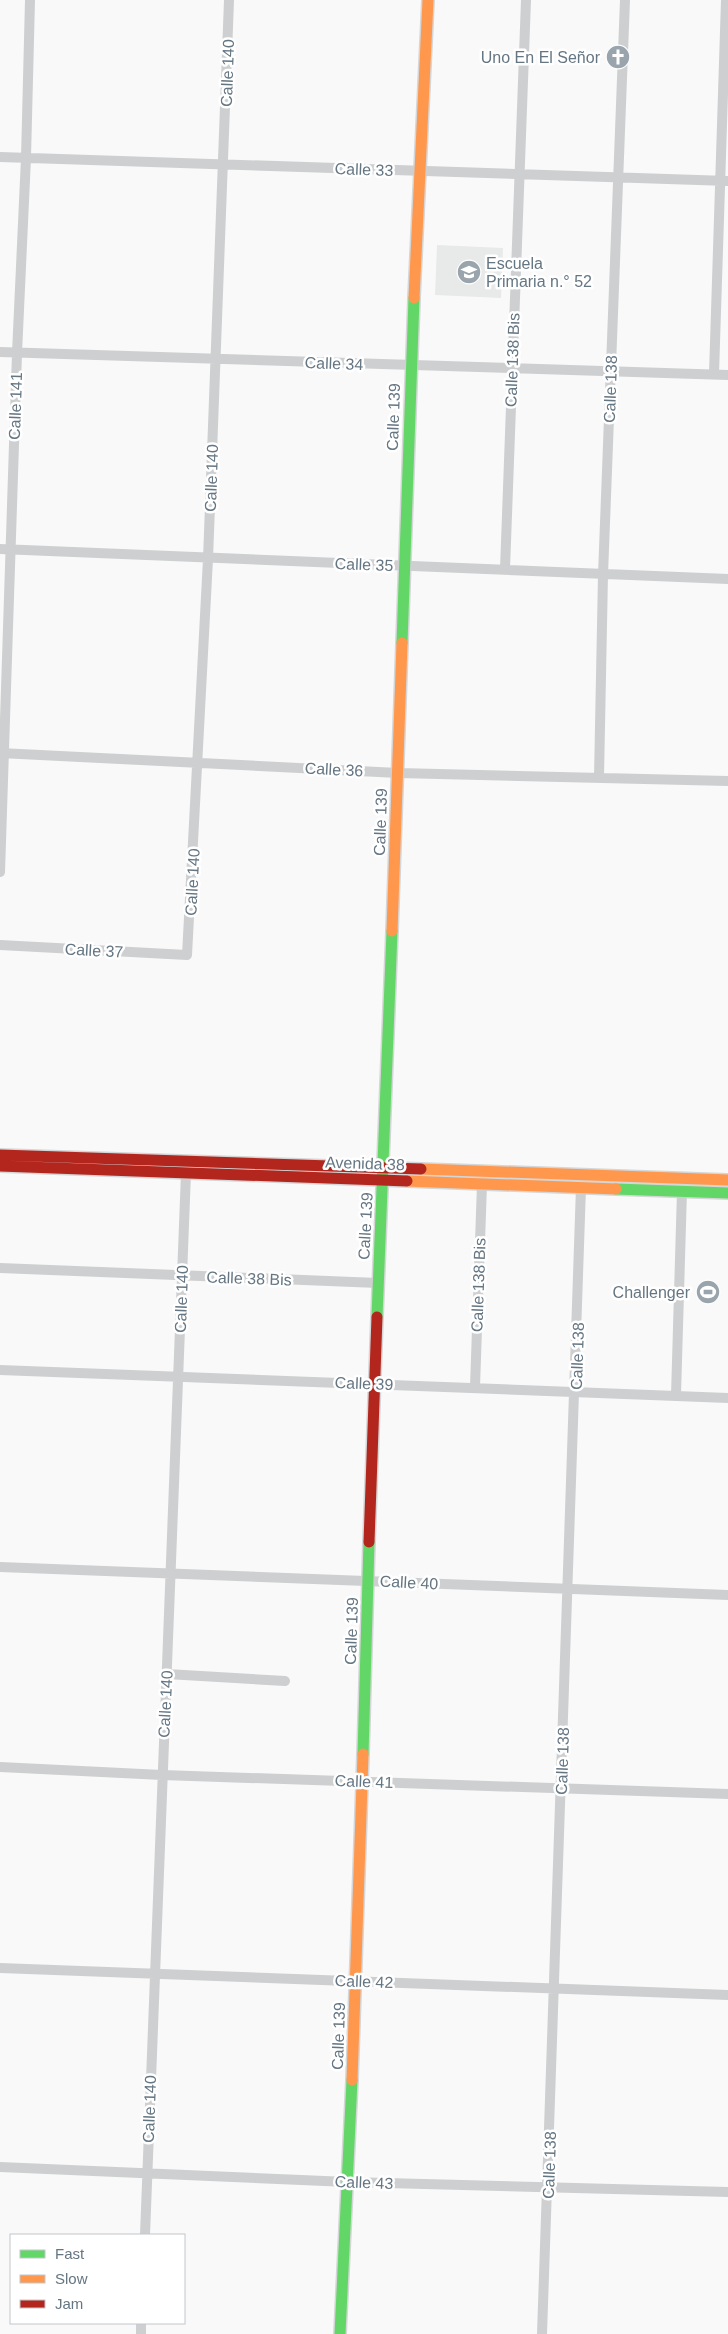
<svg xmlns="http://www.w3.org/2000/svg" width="728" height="2334" viewBox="0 0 728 2334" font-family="Helvetica,sans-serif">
<rect width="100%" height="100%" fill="#f9f9f9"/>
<path fill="#e8e9e9" d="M437,245L503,248L501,298L435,295Z"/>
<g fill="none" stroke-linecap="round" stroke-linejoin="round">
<g stroke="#d5d6d7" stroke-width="14">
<path id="fast" d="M402,643L414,298
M616,1189L728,1193
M377,1317L392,931
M363,1754L369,1542
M340,2334L352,2080"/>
</g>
<g stroke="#d5d6d7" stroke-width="14">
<path id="slow" d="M414,298L428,0
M392,931L402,643
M421,1169L728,1180
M407,1181L616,1189
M352,2080L363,1754"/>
</g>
<g stroke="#d5d6d7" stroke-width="14">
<path id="jam" d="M0,1155L421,1169
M0,1166L407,1181
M369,1542L377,1317"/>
</g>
<path stroke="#cecfd0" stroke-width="10" d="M0,157L728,181
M0,352L728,375
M714,374L726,0
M0,549L728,579
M505,569L526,0
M0,753L398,773L728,781
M599,777L603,575L625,0
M0,872L17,353L26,158L30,0
M0,945L187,955L208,559L229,0
M0,1268L378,1283
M0,1370L728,1398
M475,1387L482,1184
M676,1395L682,1191
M0,1567L728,1595
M167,1674L285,1681
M0,1767L162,1775L728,1794
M0,1968L728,1995
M0,2167L348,2182L728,2192
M145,2235L186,1173
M141,2334V2323
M542,2334L581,1187"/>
<use href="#fast" stroke="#63d668" stroke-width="11"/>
<use href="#slow" stroke="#ff974d" stroke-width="11"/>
<use href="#jam" stroke="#b3261e" stroke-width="11"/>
</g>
<defs>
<g id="church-disc" transform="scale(1.25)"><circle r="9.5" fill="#99a4ac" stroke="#fff"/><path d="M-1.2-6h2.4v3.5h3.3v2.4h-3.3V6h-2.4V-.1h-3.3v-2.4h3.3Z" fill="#fff"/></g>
<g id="school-disc" transform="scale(1.25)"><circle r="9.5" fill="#99a4ac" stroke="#fff"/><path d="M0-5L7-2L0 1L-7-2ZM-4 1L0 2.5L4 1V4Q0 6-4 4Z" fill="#fff"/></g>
<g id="stadium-disc" transform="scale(1.25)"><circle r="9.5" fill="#99a4ac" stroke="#fff"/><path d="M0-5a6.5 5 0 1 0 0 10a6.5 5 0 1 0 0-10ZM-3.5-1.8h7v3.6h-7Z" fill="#fff"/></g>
</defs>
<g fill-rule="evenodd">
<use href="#church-disc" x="618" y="57"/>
<use href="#school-disc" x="469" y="272"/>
<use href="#stadium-disc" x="708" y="1292"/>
</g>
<g text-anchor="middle" stroke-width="5" stroke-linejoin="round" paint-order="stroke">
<g font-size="16" fill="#657683" stroke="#fff" text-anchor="end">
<text x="600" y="63">Uno En El Señor</text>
<text x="486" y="269" text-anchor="start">Escuela<tspan x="486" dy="18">Primaria n.° 52</tspan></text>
<text x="690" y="1298">Challenger</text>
</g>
<g font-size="16" fill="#657683" stroke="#fff">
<text transform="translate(227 73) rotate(-88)" y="6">Calle 140</text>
<text transform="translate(364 169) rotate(2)" y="6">Calle 33</text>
<text transform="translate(512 360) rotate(-88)" y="6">Calle 138 Bis</text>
<text transform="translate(334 363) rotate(2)" y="6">Calle 34</text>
<text transform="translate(610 389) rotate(-88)" y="6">Calle 138</text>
<text transform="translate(15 406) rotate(-88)" y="6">Calle 141</text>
<text transform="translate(393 417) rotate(-88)" y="6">Calle 139</text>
<text transform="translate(211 478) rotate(-88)" y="6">Calle 140</text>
<text transform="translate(364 564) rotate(2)" y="6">Calle 35</text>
<text transform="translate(334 769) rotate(3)" y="6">Calle 36</text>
<text transform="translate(380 822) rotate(-88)" y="6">Calle 139</text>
<text transform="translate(192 882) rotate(-87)" y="6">Calle 140</text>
<text transform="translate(94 950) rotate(3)" y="6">Calle 37</text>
<text transform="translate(365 1163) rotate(2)" y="6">Avenida 38</text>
<text transform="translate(365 1226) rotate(-87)" y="6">Calle 139</text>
<text transform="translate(249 1278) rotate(2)" y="6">Calle 38 Bis</text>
<text transform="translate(478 1285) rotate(-88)" y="6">Calle 138 Bis</text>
<text transform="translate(181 1299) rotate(-88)" y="6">Calle 140</text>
<text transform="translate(577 1356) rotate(-88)" y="6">Calle 138</text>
<text transform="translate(364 1383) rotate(2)" y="6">Calle 39</text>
<text transform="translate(409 1582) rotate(3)" y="6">Calle 40</text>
<text transform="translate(351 1631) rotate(-88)" y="6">Calle 139</text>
<text transform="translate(165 1704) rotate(-87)" y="6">Calle 140</text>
<text transform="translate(562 1761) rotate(-88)" y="6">Calle 138</text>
<text transform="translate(364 1781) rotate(2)" y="6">Calle 41</text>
<text transform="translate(364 1981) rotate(2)" y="6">Calle 42</text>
<text transform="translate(338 2036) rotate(-88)" y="6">Calle 139</text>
<text transform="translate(149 2109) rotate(-88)" y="6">Calle 140</text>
<text transform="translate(549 2165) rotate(-88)" y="6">Calle 138</text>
<text transform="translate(364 2182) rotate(2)" y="6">Calle 43</text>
</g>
</g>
<rect x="10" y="2234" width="175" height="90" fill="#ffffff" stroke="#c1c8cd"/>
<rect x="20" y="2250" width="25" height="8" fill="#63d668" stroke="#c1c8cd"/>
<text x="55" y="2259" font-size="15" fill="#657683">Fast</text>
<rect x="20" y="2275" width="25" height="8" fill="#ff974d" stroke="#c1c8cd"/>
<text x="55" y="2284" font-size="15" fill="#657683">Slow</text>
<rect x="20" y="2300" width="25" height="8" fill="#b3261e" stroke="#c1c8cd"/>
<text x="55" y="2309" font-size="15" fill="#657683">Jam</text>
</svg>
